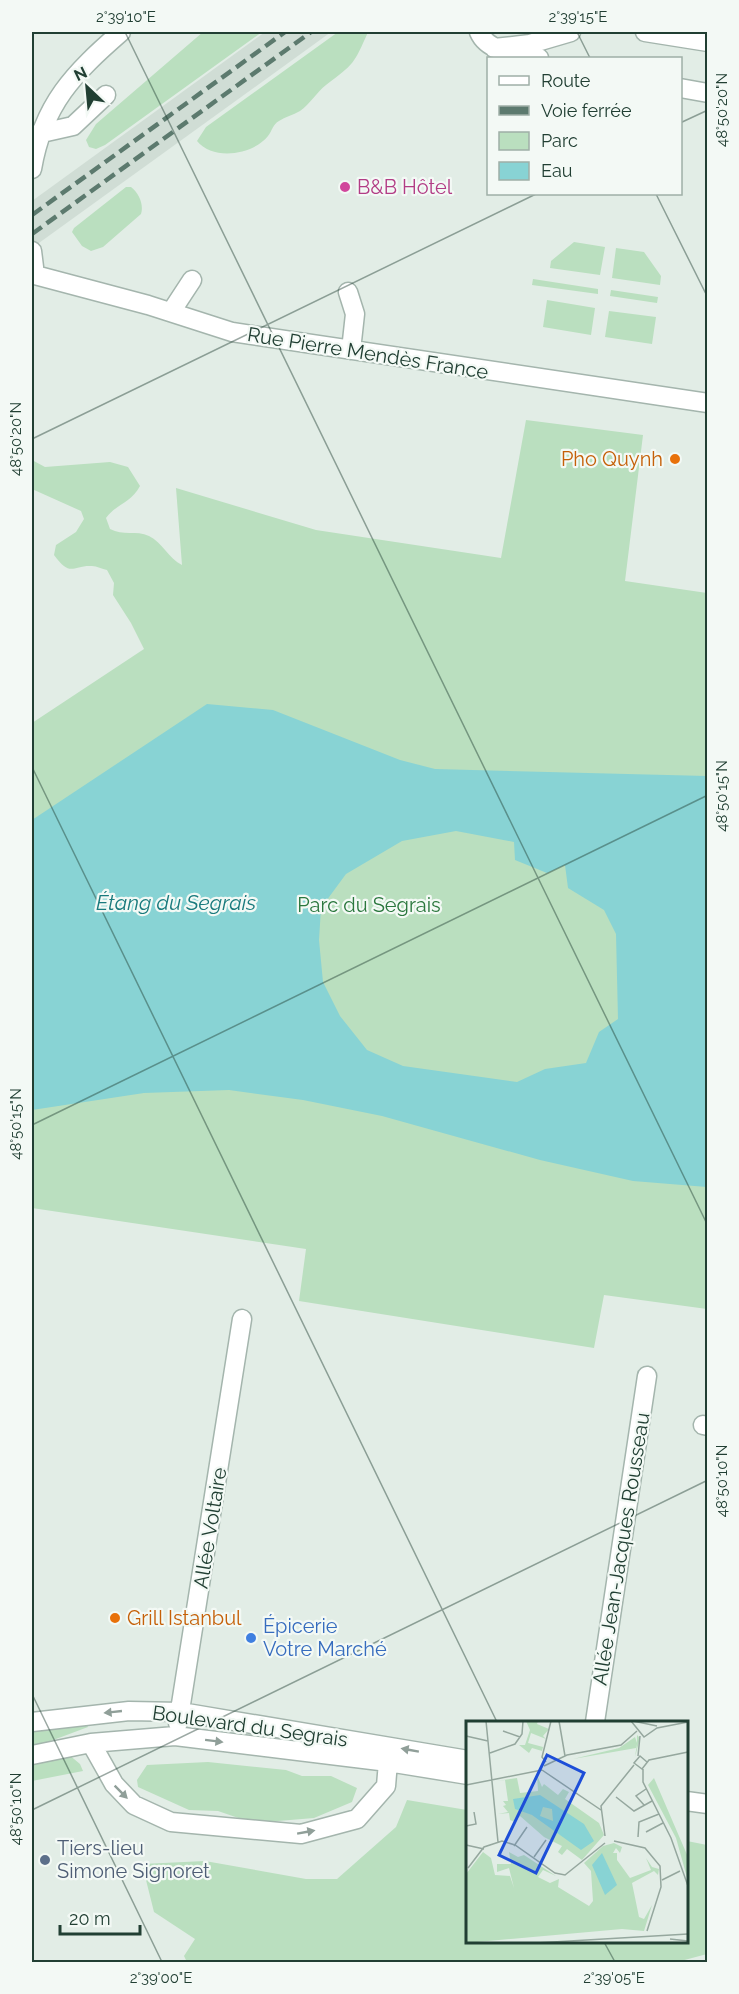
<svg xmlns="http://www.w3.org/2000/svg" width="739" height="1994" viewBox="0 0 739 1994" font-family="Raleway,sans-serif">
<rect width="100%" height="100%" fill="#e2ede6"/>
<path fill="#d0ddd5" d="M265,32H331L32,248V201Z"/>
<path fill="#badfbf" d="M203,32H262L105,145L96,149L89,147L86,140L96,124Z
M338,32H368C354,64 354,64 326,85C317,92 310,104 300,111C293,115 285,117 279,121C273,124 272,131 268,136C253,155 213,161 197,141L206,127Z
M126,187H131C139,193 144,205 141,214L103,247L91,251L82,246L72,232L74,228Z
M574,242L605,247L600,275L550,268L551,261Z
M616,248L644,252L661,276L660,285L612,278Z
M533,279L598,289V294L532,285Z
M611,290L658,297L657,303L610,296Z
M547,300L595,308L591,335L543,327Z
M609,311L656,317L652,344L605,337Z
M526,420L643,435L625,581L707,593V1309L604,1295L594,1348L299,1301L306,1249L32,1208V723L144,649L131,623L113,595L114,583L107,570C102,569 97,566 92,566C72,565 71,578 54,555L56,545L76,532L84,519L81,511L32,489V460L45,467L110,462L128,467L140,486C131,503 116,504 106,518L110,529C123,536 136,530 149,536C162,542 169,559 182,565L176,488L316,530L501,558Z
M86,1723L88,1727L32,1748V1731Z
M68,1754L80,1764L83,1771L32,1781V1763Z
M208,1762L286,1770L302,1776H331L357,1788L352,1802L314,1818L253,1823L218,1811L189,1810L138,1787L137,1780L147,1765Z
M407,1800L467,1810L468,1942H686L687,1841L707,1845V1954L677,1962H187L184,1956L195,1939L154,1912L142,1864L205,1861L306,1879H337L396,1827Z"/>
<path fill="#88d3d4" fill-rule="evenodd" d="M207,704L273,710L400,760L435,769L707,776V1187L633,1181L540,1160L382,1116L303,1100L229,1090L144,1093L32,1110V820ZM456,831L514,842L515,860L547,873L565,865L568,888L604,910L616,934L618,1019L599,1032L586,1063L545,1069L517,1082L403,1066L367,1050L340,1016L323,982L319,940L321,908L346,874L402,841Z"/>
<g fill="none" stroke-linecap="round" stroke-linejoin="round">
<g stroke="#a4b5ad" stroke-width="21">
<path id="minor" d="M479,32C488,53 519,54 539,58
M645,32L708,42
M494,48L530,44L571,32
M680,88L708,93
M33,135L73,126L106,95
M32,169C43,104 74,73 121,32
M32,251L35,275
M35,275L148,305L232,332L708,403
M348,292L355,314L351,350
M171,312L192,280
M703,1425L708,1426
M32,1722L129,1711L181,1712L468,1760
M595,1722L647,1376
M178,1723L242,1319
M91,1743L114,1784L134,1805L171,1822L301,1834L357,1819L386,1786L388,1762
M32,1755L91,1743L175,1736L388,1762L468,1775
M686,1801L708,1804"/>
</g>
<use href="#minor" stroke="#fff" stroke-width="18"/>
<path stroke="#5c7a6e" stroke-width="4.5" stroke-dasharray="12 6" stroke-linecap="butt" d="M32,215L285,32
M32,234L311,32"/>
</g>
<defs><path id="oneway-solid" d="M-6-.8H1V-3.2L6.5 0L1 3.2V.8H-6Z" transform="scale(1.5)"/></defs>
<g fill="#909f99">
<use href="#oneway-solid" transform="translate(113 1712) rotate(174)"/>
<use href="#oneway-solid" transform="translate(214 1741) rotate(7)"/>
<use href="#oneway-solid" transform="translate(410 1750) rotate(-170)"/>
<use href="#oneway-solid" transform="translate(121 1792) rotate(45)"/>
<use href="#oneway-solid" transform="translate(306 1832) rotate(-10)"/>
</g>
<path fill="none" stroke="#213f33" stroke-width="1.5" stroke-opacity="0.45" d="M125,32L708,1226M577,32L590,58M680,123L708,110M656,194L708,298M32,439L536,194M32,767L497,1722M32,1125L708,795M32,1694L162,1962M32,1810L708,1480M604,1942L615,1962"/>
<circle fill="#d1479c" stroke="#f3f9f5" stroke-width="2" cx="345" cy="187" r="6"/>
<g fill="#e8710a" stroke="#f3f9f5" stroke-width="2">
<circle cx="675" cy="459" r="6"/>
<circle cx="115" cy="1618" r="6"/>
</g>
<circle fill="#3f7fe0" stroke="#f3f9f5" stroke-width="2" cx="251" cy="1638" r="6"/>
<circle fill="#5c6f8a" stroke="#f3f9f5" stroke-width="2" cx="45" cy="1860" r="6"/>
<g text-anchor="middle" stroke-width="4.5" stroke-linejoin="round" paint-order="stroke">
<g font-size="20" fill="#b23c85" stroke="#f3f9f5" text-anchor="start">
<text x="357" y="194">B&amp;B Hôtel</text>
</g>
<g font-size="20" fill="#213f33" stroke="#f3f9f5">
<text transform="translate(368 353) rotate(9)" y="7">Rue Pierre Mendès France</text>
<text transform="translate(210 1528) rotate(-81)" y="7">Allée Voltaire</text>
<text transform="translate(621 1549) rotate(-81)" y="7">Allée Jean-Jacques Rousseau</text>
<text transform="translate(250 1726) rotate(8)" y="7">Boulevard du Segrais</text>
</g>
<g font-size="20" fill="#c56008" stroke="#f3f9f5" text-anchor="end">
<text x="663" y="466">Pho Quynh</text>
<text x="127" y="1625" text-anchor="start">Grill Istanbul</text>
</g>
<g font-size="20" fill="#2a773d" stroke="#f3f9f5">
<text x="369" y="912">Parc du Segrais</text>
</g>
<g font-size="20" fill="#366cbe" stroke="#f3f9f5" text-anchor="start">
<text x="263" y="1633">Épicerie<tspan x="263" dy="23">Votre Marché</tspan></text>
</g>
<g font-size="20" fill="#4e5e75" stroke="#f3f9f5" text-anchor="start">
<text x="57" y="1855">Tiers-lieu<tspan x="57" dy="23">Simone Signoret</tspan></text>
</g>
<g font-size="21" font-style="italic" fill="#197a7d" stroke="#f3f9f5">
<text x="176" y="910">Étang du Segrais</text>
</g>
</g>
<g transform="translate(466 1721)">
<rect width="222" height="222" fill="#e2ede6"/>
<path d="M60,0H72L71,3L83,8L77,15L80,18L65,12L62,22L77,26L76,30L66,27L63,32L53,24H59L64,9ZM171,14L174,17L169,36L171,23L170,27L107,38L153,27L169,16L171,22ZM71,54L76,66L78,63L92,74L97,68L103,71L99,78L133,102L138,114L116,139L101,128L96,134L92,131L96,125L78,116L54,95L49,101L44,99L43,92L32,93L42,91L37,85L40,84L37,80H42L39,59L31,60L51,57L54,72L72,70ZM188,57L222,136V160L210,117L182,64ZM148,122L156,126L154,132L150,127L147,132H151V139L164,157L185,149L180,137L186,146L193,148L192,154L188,150L166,162L173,196L178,198L186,184L178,210L156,208L0,222V153L17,131L25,137L29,154L44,155L48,167L43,147L31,151V143H45L43,131L52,136L58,134L90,155L77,149L72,156L84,162L93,158L92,166L123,185L127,180L125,150L118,142L137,125Z" fill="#badfbf"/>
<path d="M74,74L118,103L128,120L115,129L66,94L49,88L47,78ZM77,86L86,88L87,100L74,95ZM136,132L151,164L139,174L126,144Z" fill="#88d3d4" fill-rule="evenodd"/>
<path fill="none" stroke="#95a79e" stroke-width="1.5" d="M20,0L32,121M93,0L99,35M165,0L178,16L191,7L222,1M167,0L191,5M37,10L54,16M0,15L22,20M24,32L49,23L56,13L57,0M172,35L174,15M80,41L76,36L85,0M181,41L174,35L168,42L176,48L183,39L222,31M78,45L101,34L155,24L171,10M177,48V61L205,117L222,165M76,49L135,89M0,64L76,49M150,76L168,90L186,80M178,84L170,75L180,68M0,105L10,103L8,91M180,111L197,102M139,115L135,85L168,44M172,116L173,101L193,93M148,120L179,127L194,145L195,166L181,210M0,124L18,128M48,125L61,106M68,136L80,119M2,147L18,126L36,120L49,124L89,152L99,154L139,122M196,159L214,150M204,218L222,220M70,222L222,213"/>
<path fill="#1d4ed8" fill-opacity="0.15" stroke="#1d4ed8" stroke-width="3" d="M81,34L118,52L70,152L33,134Z"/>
<rect width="222" height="222" fill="none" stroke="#213f33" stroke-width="3"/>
</g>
<rect width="739" height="1994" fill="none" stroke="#f3f9f5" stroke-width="66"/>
<rect x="487" y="57" width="195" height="138" fill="#f3f9f5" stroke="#9fafa7" stroke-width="1.5"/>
<rect x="499" y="76" width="30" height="9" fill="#ffffff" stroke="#9fafa7" stroke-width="1.5"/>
<text x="541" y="87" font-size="18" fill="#213f33">Route</text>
<rect x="499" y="106" width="30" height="9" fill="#5c7a6e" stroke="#9fafa7" stroke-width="1.5"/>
<text x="541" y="117" font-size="18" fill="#213f33">Voie ferrée</text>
<rect x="499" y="132" width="30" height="18" fill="#badfbf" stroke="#9fafa7" stroke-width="1.5"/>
<text x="541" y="147" font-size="18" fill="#213f33">Parc</text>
<rect x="499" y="162" width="30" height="18" fill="#88d3d4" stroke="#9fafa7" stroke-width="1.5"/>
<text x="541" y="177" font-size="18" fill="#213f33">Eau</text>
<g transform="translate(87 87) rotate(334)" stroke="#f3f9f5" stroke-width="4.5" paint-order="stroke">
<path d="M0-4.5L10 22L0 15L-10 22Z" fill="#213f33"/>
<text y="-9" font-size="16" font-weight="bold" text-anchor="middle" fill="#213f33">N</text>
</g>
<path d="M60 1925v9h80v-9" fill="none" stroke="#213f33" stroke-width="3"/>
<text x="69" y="1925" font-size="18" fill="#213f33" stroke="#f3f9f5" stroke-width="4.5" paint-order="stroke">20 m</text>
<rect x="33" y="33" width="673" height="1928" fill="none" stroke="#213f33" stroke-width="2"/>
<g font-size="15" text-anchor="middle" fill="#213f33">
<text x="126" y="22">2°39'10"E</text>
<text x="578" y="22">2°39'15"E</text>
<text transform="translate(722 110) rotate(-90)" y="5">48°50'20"N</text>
<text transform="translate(16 439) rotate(-90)" y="5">48°50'20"N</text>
<text transform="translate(722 796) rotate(-90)" y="5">48°50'15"N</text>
<text transform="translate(16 1124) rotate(-90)" y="5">48°50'15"N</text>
<text transform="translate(722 1481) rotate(-90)" y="5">48°50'10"N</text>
<text transform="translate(16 1809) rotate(-90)" y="5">48°50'10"N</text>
<text x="161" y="1983">2°39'00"E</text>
<text x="614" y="1983">2°39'05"E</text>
</g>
</svg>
